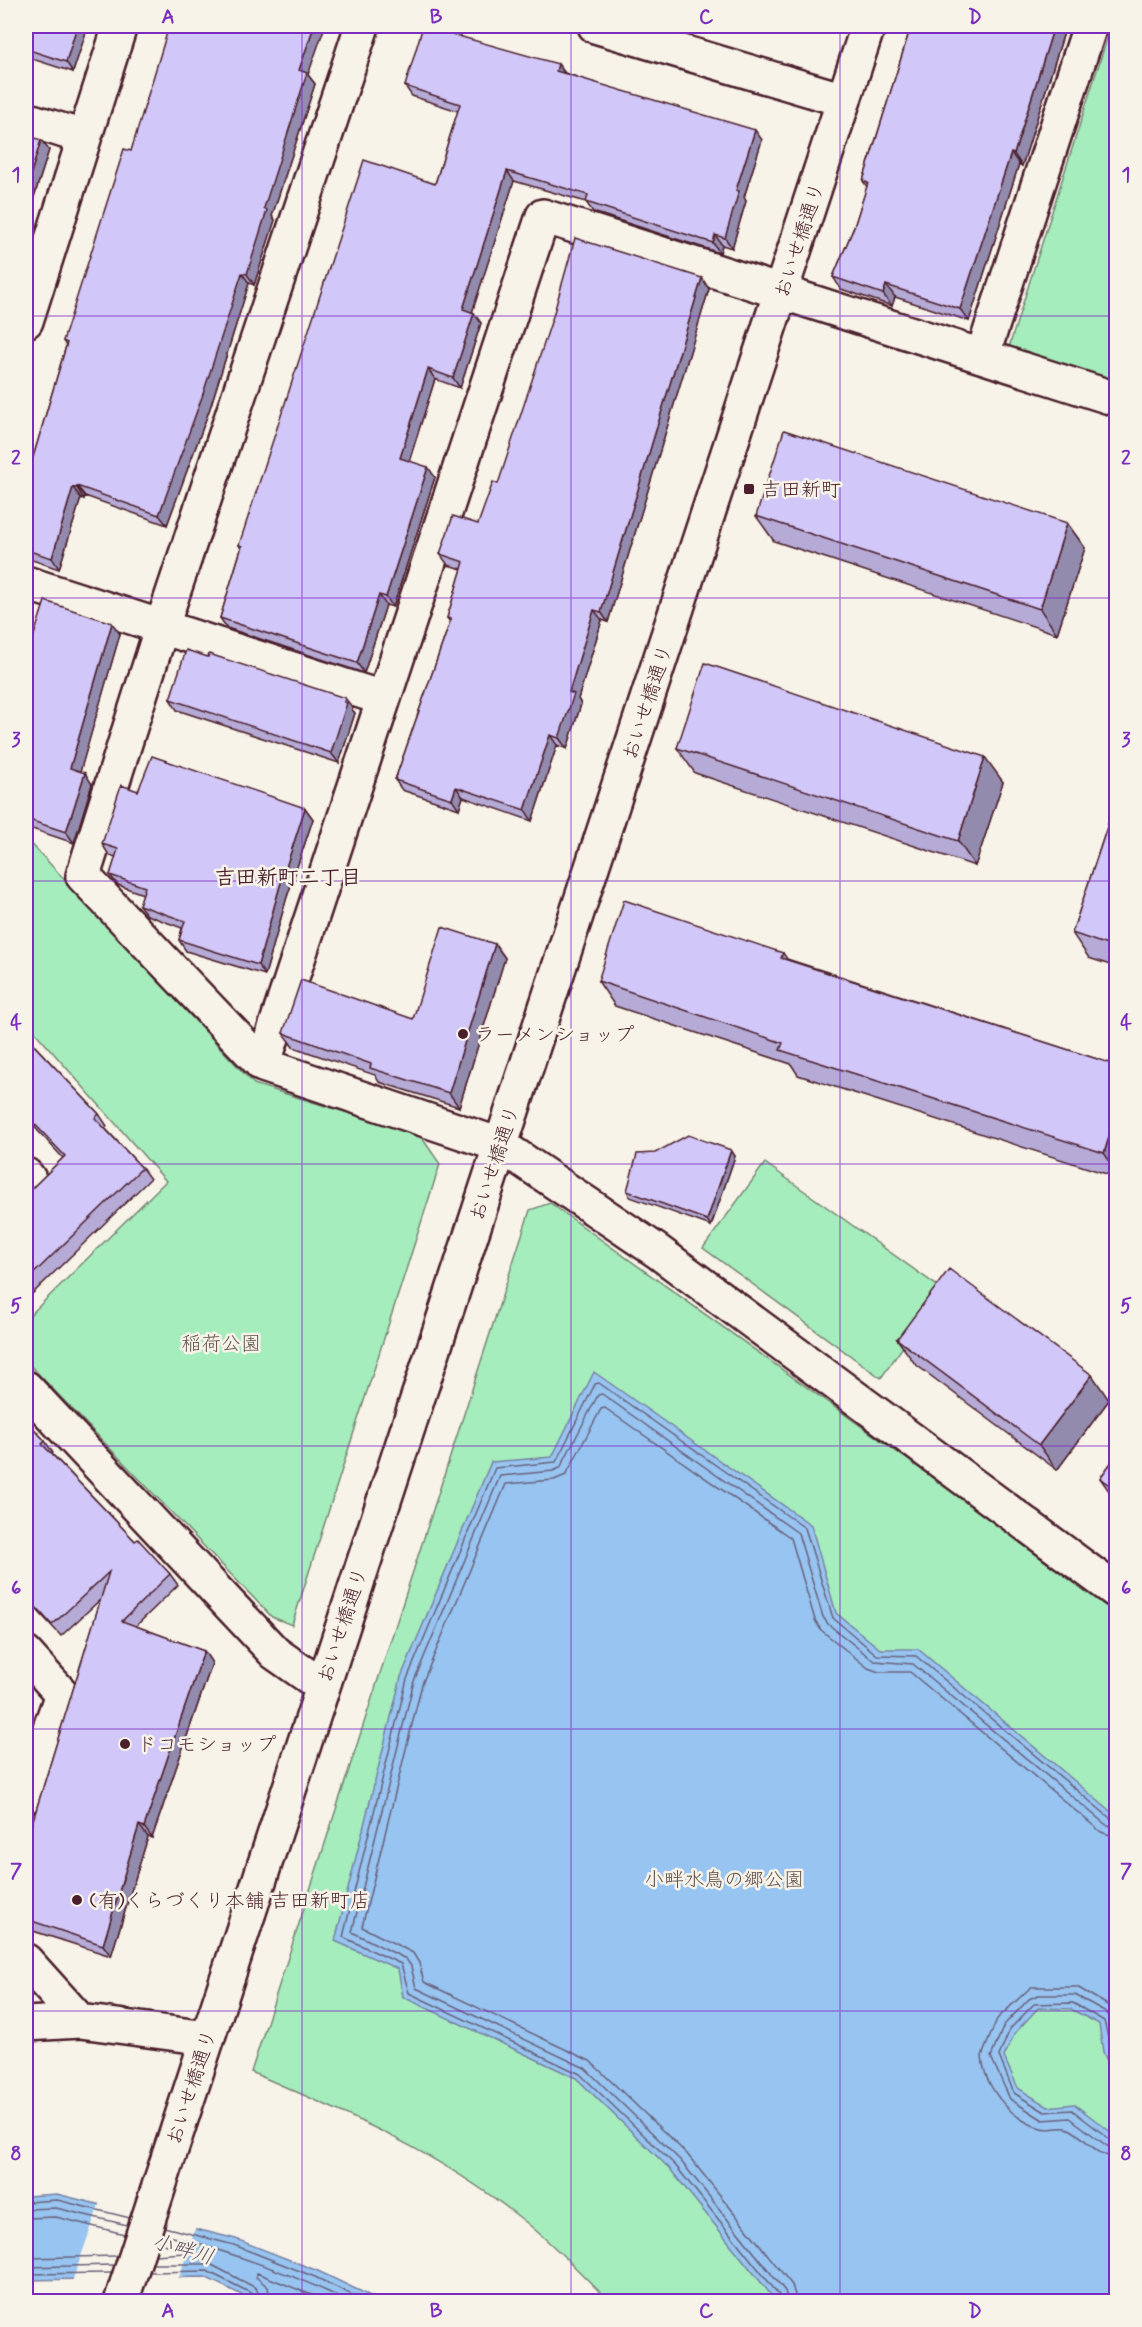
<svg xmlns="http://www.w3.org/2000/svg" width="1142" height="2327" viewBox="0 0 1142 2327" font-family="Mynerve,'Klee One',sans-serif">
<rect width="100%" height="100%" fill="#f7f3e8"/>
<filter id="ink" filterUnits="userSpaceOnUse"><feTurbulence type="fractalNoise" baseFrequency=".0167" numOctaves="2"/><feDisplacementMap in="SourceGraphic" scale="12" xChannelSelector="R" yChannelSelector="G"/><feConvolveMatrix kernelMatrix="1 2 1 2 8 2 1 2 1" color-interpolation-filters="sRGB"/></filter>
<g filter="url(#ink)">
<path fill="#a5edbc" stroke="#788674" stroke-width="1.5" d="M1111,26H1116V382L1009,347Z
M26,838L254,1084L420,1135L440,1164L292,1625L272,1617L26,1361V1319L166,1181L26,1022Z
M765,1163L943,1290L881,1378L703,1248Z
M550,1203L1116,1609V2301H609C581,2274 554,2244 523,2220C440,2153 348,2114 251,2072L530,1210Z"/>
<path fill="#97c4f1" stroke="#7882a2" stroke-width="1.5" d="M594,1372L811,1525L836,1613L880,1649H918L1116,1816V2081L1103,2052L1099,2024L1071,2009L1038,2008L1015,2033L1004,2057L1018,2088L1048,2107L1074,2104L1116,2136V2301H776L670,2169L576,2078L403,1997L398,1969L335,1941L401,1677L491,1462L552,1457Z
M57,2194L236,2239L318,2271L381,2301H254L205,2277L26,2280V2196Z"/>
<path fill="#f7f3e8" d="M100,2202L196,2226L178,2281L72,2282Z"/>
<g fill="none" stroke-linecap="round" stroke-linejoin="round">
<path stroke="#69617a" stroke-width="1.5" d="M1116,2010L1077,1987H1031L997,2019L982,2056C984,2087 1011,2120 1041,2128C1050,2131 1061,2125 1069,2129C1086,2137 1096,2157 1116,2157
M1116,2048L1112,2020L1106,2012L1075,1995H1038L1029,1999L1004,2025L991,2057L1010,2099L1043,2120L1070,2118L1107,2146L1116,2148
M1116,2070L1104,2021L1073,2003L1034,2004L1010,2029L999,2056L1014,2093L1045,2112L1072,2110L1111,2140L1116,2141
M26,2202L57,2200L130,2218
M26,2209L56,2208L127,2225
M26,2218L56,2217L124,2234
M164,2227L234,2245L315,2277L367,2302
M162,2234C228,2251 288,2272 350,2302
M155,2255L185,2253L184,2249L159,2243
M26,2258L117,2256
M152,2264H210L256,2288L262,2302
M26,2267L114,2265
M150,2272L207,2271L251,2293L255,2302
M26,2274L112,2273
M271,2302L268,2287L256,2277L257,2273L329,2302
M780,2302L779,2295L675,2165L580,2074L409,1993L401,1964L343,1937L407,1679L495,1468L556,1462L595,1384L599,1383L805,1528L833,1618L877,1655L916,1656L1110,1818L1116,1820
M788,2302L785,2291L680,2160L585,2068L416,1988L411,1966L406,1959L352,1932L414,1681L500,1476L553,1471L560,1468L598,1395L602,1394L798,1533L823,1617L828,1624L874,1661L913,1664L1105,1824L1116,1828
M797,2302L792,2285L687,2154L590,2061L424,1982L419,1963L413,1953L362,1927L422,1684L506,1484L554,1480L566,1475L601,1409L605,1408L791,1538L815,1620L821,1630L868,1668L879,1672H910L1101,1832L1116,1837"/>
<g stroke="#4a1f2b" stroke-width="38">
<path id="minor" d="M362,26L162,626L83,876L263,1065L500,1145L657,1251L1116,1591
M595,26L844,100
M26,119L83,137
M26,321L120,26
M983,354L1090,26
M26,583L382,698
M263,1065L543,216L1116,399
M26,1175L29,1179L26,1183
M26,1388L275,1653L322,1686
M26,1654L62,1694L26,1796
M26,1961L80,2021
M26,2024L80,2021L207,2038
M121,2302L868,26"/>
</g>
<use href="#minor" stroke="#f7f3e8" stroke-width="33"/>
</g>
<path fill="#b5abd6" stroke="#4a1f2b" stroke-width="1.5" d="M26,26H88L73,72L26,57Z
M911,26H1066L1022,166L1019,164L969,321L895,297L892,306L841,289L833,277L854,227L867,187L863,181Z
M558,64L565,73L762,140L744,197L746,201L732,248L722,245L720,253L593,212L586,202L514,181L472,312L481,323L460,388L435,379L409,461L435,477L393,607L386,605L364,673L227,628L220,618L241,549L239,545L435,184L458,111L412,96L405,86Z
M308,75L315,84L272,216L275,220L254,285L249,283L210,408L167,525L85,496L84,499L81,498L59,569L26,558V481L66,346L63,341L131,151Z
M26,135L49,150L34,197L26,194Z
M709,289L608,622L602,620L578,699L581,704L567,749L557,745L532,821L463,797L459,809L402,790L395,780L450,622L447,618L462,569L448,565L440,554L478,524L498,484Z
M756,516L1067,523L1085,548L1057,634L774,541Z
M120,634L80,771L92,784L74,843L26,827V660Z
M170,699L353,708L352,710L355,713L339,763L177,710Z
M677,748L1003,782L975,866L695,773Z
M138,791L305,808L313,819L286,900L265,975L186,951L179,940L182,928L147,915L139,905L143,894L118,885L110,875L116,857L109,855L102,844Z
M1116,800V967L1089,958L1072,933Z
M495,944L505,958L459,1107L379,1082L375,1075L293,1047L283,1033L413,1019Z
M783,953L787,959L1116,1065V1177L798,1075L791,1064L615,1006L598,981Z
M26,1033L34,1045L99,1114L107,1126L105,1128L142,1168L150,1179L32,1294L26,1286V1194L63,1158L26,1118Z
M731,1150L735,1156L711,1226L630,1197L627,1191Z
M897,1339L1109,1400L1057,1470L915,1364Z
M26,1420L45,1441L53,1453L52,1454L135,1541L170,1574L178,1585L136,1626L204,1651L212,1663L152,1838L148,1837L111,1956L30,1930L26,1923V1843L101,1599L61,1636L26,1598Z
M1116,1456V1501L1100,1478Z"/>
<path fill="#938bae" stroke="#4a1f2b" stroke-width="1.5" d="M77,26H88L73,72L66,62Z
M314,26H325L308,75L315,84L272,216L275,220L254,285L247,274L299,70Z
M1054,26H1066L1022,166L1014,154Z
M558,64L565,74L556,71Z
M755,130L762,140L744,197L746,201L732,248L725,238L736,190Z
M41,140L49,150L34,197L27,186Z
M1011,153L1019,164L969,321L960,309Z
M507,171L514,181L470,319L463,309Z
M715,235L722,245L720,253L713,243Z
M242,273L249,283L210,408L167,525L159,515Z
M702,278L709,289L608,622L601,612Z
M886,285L895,297L892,306L883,294Z
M474,313L481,323L460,388L453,378Z
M428,369L435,379L407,468L400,458Z
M428,467L435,477L393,607L386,597Z
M77,486L85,496L84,499L77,488Z
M73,487L81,498L59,569L52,558Z
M1067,523L1085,548L1057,634L1040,609Z
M379,595L386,605L364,673L357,663Z
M594,610L602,620L578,699L581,704L567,749L559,738L569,692Z
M112,623L120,634L78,779L70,768Z
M345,698L353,708L352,710L355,713L339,763L331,753Z
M550,735L557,745L532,821L525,810Z
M985,757L1003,782L975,866L958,841Z
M85,773L92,784L74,843L66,832Z
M456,787L463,797L459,809L452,799Z
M305,808L313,819L286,900L265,975L258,965L279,889Z
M495,944L505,958L459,1107L449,1093Z
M1116,1115V1171L1104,1153Z
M731,1150L735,1156L711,1226L707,1220Z
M1092,1375L1109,1400L1057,1470L1039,1445Z
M204,1651L212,1663L152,1838L144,1827Z
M139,1825L148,1837L111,1956L103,1945Z"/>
<path fill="#d2c7f9" stroke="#4a1f2b" stroke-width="1.5" d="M26,26H77L66,62L26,49Z
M169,26H314L299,70L307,73L264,208L267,210L247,274L242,273L202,397L159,515L77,486V488L73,487L52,558L26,550V481L67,343L63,341L124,149L131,151Z
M423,26L558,64L556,71L755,130L736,190L739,191L725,238L715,235L713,243L586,202L588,195L507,171L463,309L474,313L453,378L428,369L400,458L428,467L386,597L379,595L357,663L220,618L242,546L239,545L364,160L435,184L460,104L405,86Z
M911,26H1054L1014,154L1011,153L960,309L886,285L883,294L833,277L854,227L868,183L863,181Z
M26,135L41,140L27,186H26Z
M575,238L702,278L601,612L594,610L569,692L574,694L559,738L550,735L525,810L456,787L452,799L395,780L451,619L447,618L464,562L440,554L453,516L478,524L493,482L498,484L553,316Z
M784,430L1067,523L1040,609L756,516Z
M45,601L112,623L70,768L85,773L66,832L26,819V660Z
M186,650L208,657L209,654L345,698L344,702L347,703L331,753L170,699Z
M705,663L985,757L958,841L677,748Z
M152,756L305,808L279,889L258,965L179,940L185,921L139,905L145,887L110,875L118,849L102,844L121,785L138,791Z
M1116,800V948L1072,933Z
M624,900L783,953L781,958L1116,1065V1115L1104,1153L780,1050L783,1043L598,981Z
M442,927L495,944L449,1093L370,1068L371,1064L283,1033L301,980L413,1019Z
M26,1037L99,1114L95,1118L142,1168L26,1281V1194L65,1156L26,1115Z
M688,1135L731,1150L707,1220L627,1191L637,1154L655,1153Z
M949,1269L1092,1375L1039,1445L897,1339Z
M26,1420L45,1441L42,1444L135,1541L138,1539L170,1574L122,1621L204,1651L144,1827L139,1825L103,1945L26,1919V1843L109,1572L52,1625L26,1596Z
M1116,1456V1490L1100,1478Z"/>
</g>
<path fill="none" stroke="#7b2cbf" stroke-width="1.5" stroke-opacity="0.55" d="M302,26V2302M571,26V2302M840,26V2302M26,316H1116M26,598H1116M26,881H1116M26,1164H1116M26,1446H1116M26,1729H1116M26,2011H1116"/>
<g fill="#4a1f2b" stroke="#f7f3e8" stroke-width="2">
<rect x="743" y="483" width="12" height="12" rx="3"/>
<circle cx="463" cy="1034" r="6"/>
<circle cx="125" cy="1744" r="6"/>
<circle cx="77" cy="1900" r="6"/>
</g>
<g text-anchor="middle" stroke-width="5" stroke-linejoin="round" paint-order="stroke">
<g font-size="20" fill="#4a1f2b" stroke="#f7f3e8">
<text transform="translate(799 240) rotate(-72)" y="7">おいせ橋通り</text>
<text transform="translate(647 702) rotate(-72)" y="7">おいせ橋通り</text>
<text transform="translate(494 1163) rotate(-72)" y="7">おいせ橋通り</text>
<text transform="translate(342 1625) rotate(-72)" y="7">おいせ橋通り</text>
<text transform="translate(191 2087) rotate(-72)" y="7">おいせ橋通り</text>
</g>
<g font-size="20" fill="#4a1f2b" stroke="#f7f3e8" text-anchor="start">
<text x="761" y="496">吉田新町</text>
<text x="475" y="1041">ラーメンショップ</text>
<text x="137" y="1751">ドコモショップ</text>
<text x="89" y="1907">(有)くらづくり本舗 吉田新町店</text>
</g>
<g font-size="20" fill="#61524f" stroke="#f7f3e8">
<text x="221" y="1350">稲荷公園</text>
<text x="724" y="1886">小畔水鳥の郷公園</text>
</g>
<g font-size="21" font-weight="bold" fill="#4a1f2b" stroke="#f7f3e8">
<text x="288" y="884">吉田新町二丁目</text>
</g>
<g font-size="21" font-style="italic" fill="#615166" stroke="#f7f3e8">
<text transform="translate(183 2249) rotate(16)" y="7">小畔川</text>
</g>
</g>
<rect width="1142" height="2327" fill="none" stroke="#f7f3e8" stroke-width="66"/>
<rect x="33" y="33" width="1076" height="2261" fill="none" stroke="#7b2cbf" stroke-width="2"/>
<g font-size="20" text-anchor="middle" font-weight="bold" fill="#7b2cbf">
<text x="168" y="23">A</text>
<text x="436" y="23">B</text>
<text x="706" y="23">C</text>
<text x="975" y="23">D</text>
<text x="16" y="181">1</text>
<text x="1126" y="181">1</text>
<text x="16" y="464">2</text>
<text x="1126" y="464">2</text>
<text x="16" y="746">3</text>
<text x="1126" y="746">3</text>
<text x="16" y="1029">4</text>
<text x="1126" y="1029">4</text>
<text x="16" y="1312">5</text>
<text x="1126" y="1312">5</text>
<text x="16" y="1594">6</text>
<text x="1126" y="1594">6</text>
<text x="16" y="1877">7</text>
<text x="1126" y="1877">7</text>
<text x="16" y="2160">8</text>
<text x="1126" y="2160">8</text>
<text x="168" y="2317">A</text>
<text x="436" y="2317">B</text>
<text x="706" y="2317">C</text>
<text x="975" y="2317">D</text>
</g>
</svg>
